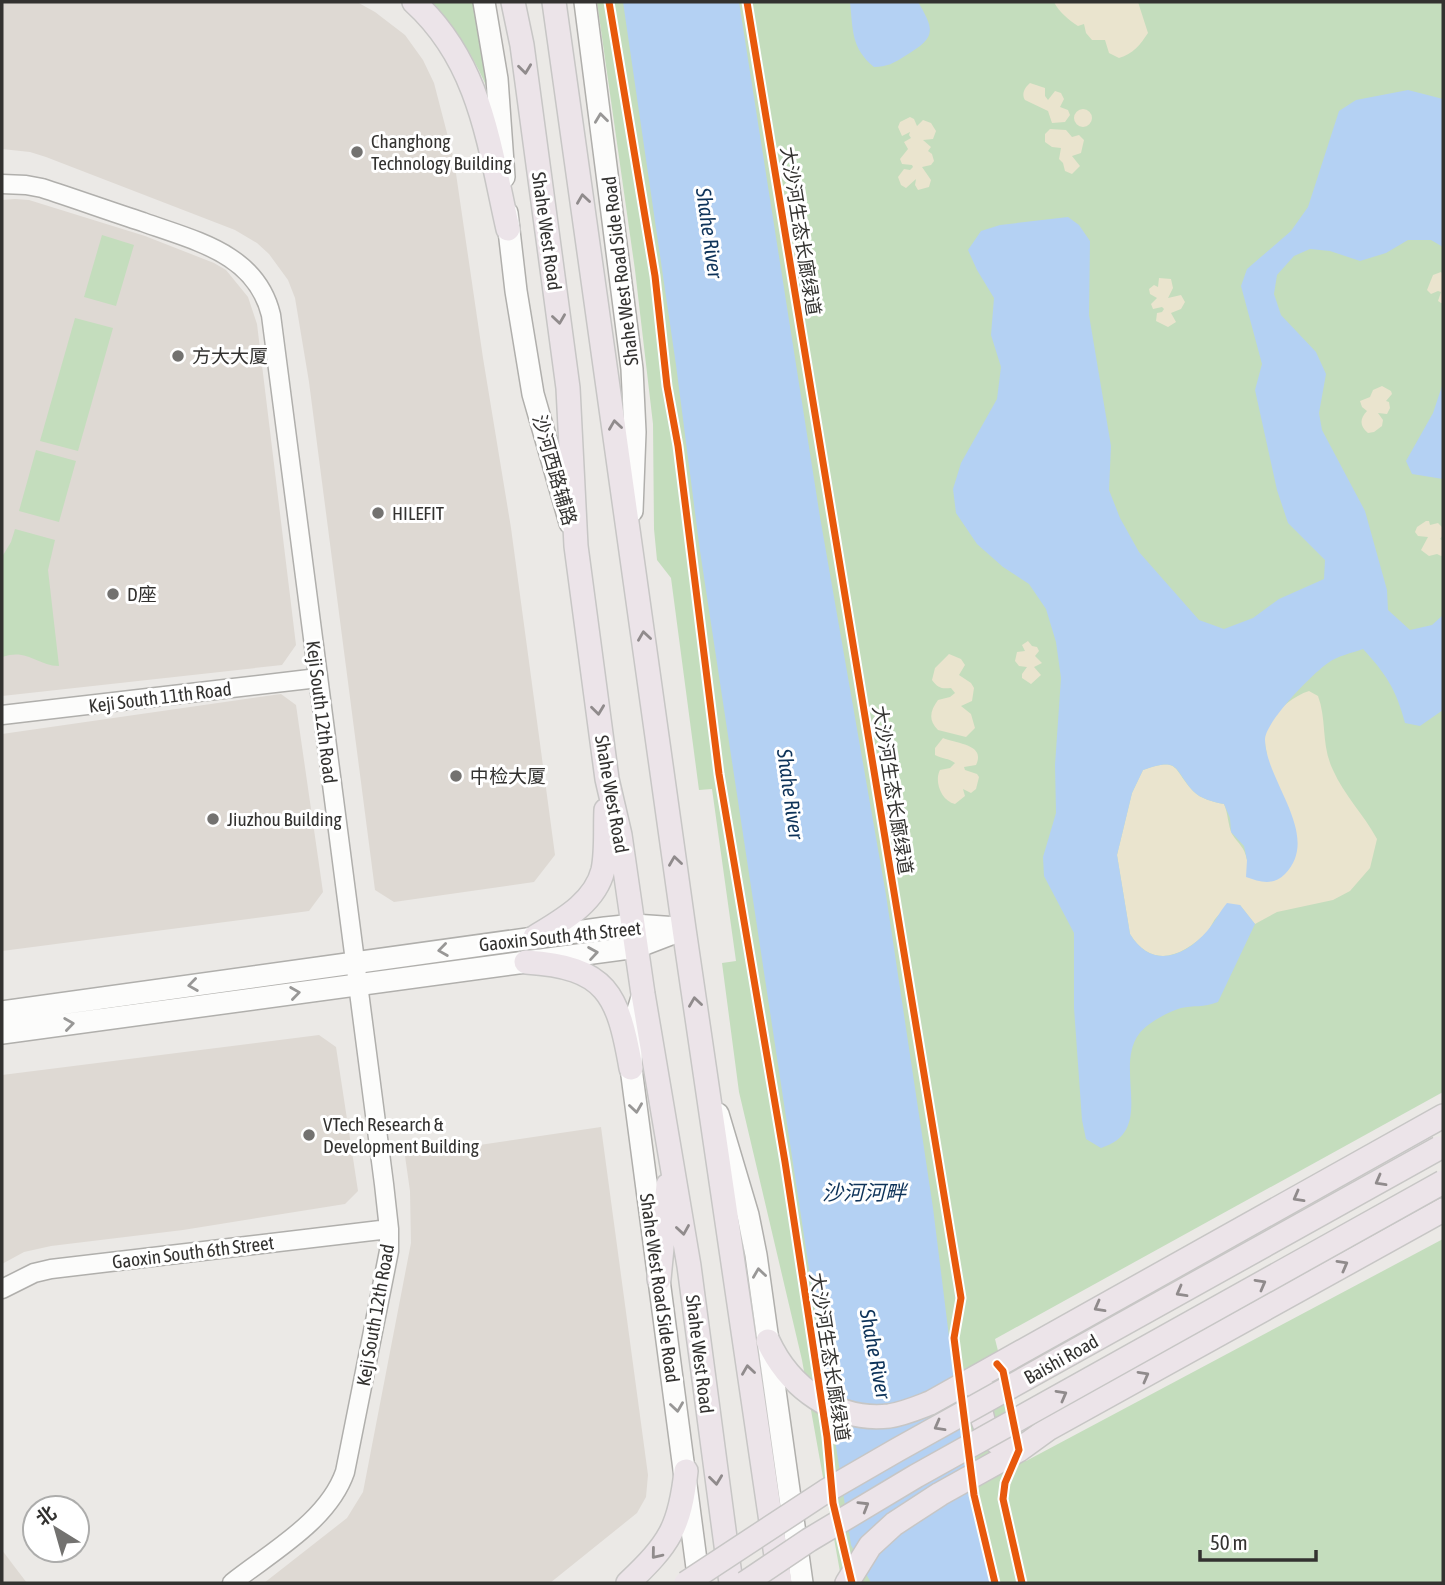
<svg xmlns="http://www.w3.org/2000/svg" width="1445" height="1585" viewBox="0 0 1445 1585" font-family="'Asap Condensed','Noto Sans SC',sans-serif">
<rect width="100%" height="100%" fill="#ebe9e6"/>
<path fill="#ded9d3" d="M2,2H357L375,12L405,35L423,60L434,83L454,160L483,358L511,528L555,855L534,882L394,902L375,890L309,382L295,298L288,280L269,254L257,243L235,230L46,157L30,152L2,149Z
M15,199L29,200L145,236L214,263L226,270L248,297L257,324L296,645L282,665L2,696V200Z
M281,694L296,705L323,892L309,911L2,951V734Z
M319,1035L336,1047L358,1191L345,1204L183,1230L51,1246L24,1252L2,1264V1075Z
M601,1127L648,1475L646,1497L637,1513L550,1583H264L347,1518L363,1492L411,1243L410,1191L405,1156Z
M2,1550L14,1566L27,1583H2Z"/>
<path fill="#c4ddbd" d="M432,2H476L495,106C479,67 461,33 432,2Z
M597,2H1443V1092L995,1339L1026,1461L1443,1239V1583H842L802,1360L739,1092L722,963L736,961L712,789L699,790L671,578L657,560L654,529L653,424L635,270Z
M102,235L134,245L116,306L84,297Z
M75,318L113,328L78,451L40,441Z
M36,450L76,461L59,522L19,511Z
M15,529L55,540L48,570L59,666C36,665 27,648 2,657V557L11,542Z"/>
<path fill="#eae4ce" d="M1054,2H1138L1148,33C1140,45 1133,54 1119,58L1109,53L1105,40H1092L1086,33L1084,24L1078,26C1069,20 1059,12 1054,2Z
M1030,83L1045,88V96L1048,100L1055,91L1061,93L1064,99L1060,107L1068,110L1070,115L1065,122L1052,123L1048,111L1025,100C1021,94 1025,87 1030,83Z
M1074 118a9 9 0 1 1 18 0a9 9 0 1 1-18 0Z
M910,117L914,119L917,126L923,120L931,123L936,131L933,139L923,140L931,147L928,151L932,154L934,161L931,165L922,167L931,180L929,187L918,190L915,185L916,179L906,188L901,185L898,177L904,169L910,170L913,167L912,165L902,164L900,159L908,149L904,142L911,138L909,135L910,132L902,136L898,127L900,122Z
M1050,129L1066,130L1072,137L1079,135L1084,140L1081,153L1072,156L1080,166L1072,174L1065,171L1063,163L1059,159L1061,148L1052,147L1045,142V134Z
M1441,272L1443,274V303H1441L1438,301L1441,292L1438,291L1431,294L1427,290L1433,275Z
M1159,278L1171,279L1173,288L1168,298L1181,295L1185,302L1181,309L1171,313L1176,322L1168,327L1156,321L1157,313L1162,312L1164,309L1162,307L1153,309L1151,304L1157,298L1150,294L1149,289L1154,285L1158,287Z
M1382,386L1391,391L1392,394L1386,401L1389,402L1390,408L1387,414L1378,413L1383,420L1382,426L1374,432L1368,433C1359,426 1360,418 1367,411L1362,407L1360,401L1370,397L1373,390Z
M1426,521H1429L1430,525L1438,523L1443,528V535L1440,539L1443,541V555L1441,556L1437,554L1429,556L1421,550L1428,537L1418,536L1415,532L1417,527Z
M1028,641L1032,646L1037,647L1039,651L1035,656L1042,663L1034,667L1041,675L1031,684L1022,678V674L1027,667L1019,666L1015,661L1017,652L1025,651L1022,645Z
M949,654L961,659L965,665L959,675L971,683L974,688L972,701L961,706L971,714L975,728L966,737L938,730C928,720 930,711 938,700L950,697L955,693L951,688C941,689 938,688 932,680L935,668Z
M1309,691L1318,696C1327,720 1321,746 1333,770C1344,795 1364,815 1377,839L1370,868L1350,891L1333,900L1277,912L1255,924L1240,905C1234,908 1226,911 1220,914C1214,918 1212,926 1207,932C1183,956 1152,970 1130,934L1117,855L1132,793L1143,770C1180,757 1172,768 1193,791C1201,799 1213,802 1224,804C1228,813 1228,826 1232,834C1239,845 1244,846 1247,860L1267,754C1266,749 1264,741 1265,736C1269,716 1290,697 1309,691Z
M943,738C957,744 986,744 976,765L964,767L965,770L977,774L979,777L976,789L971,793L963,789L965,796L955,804C941,801 934,781 940,770L950,768L955,763C949,758 942,759 935,755V748Z"/>
<path fill="#b4d1f3" d="M623,2H739L820,517L886,895L933,1208L969,1497L990,1583H871L851,1545L700,551L676,365Z
M850,2H918C936,32 935,38 905,56C894,63 887,67 874,67C851,48 853,30 850,2Z
M1408,90L1443,99V247L1431,240H1408L1386,253L1360,261L1330,251L1310,249L1294,256L1277,275L1274,294L1281,315L1316,352L1326,374L1319,413L1322,430L1365,511L1387,590L1388,610L1410,630L1432,625L1443,615V710L1420,726L1405,723C1396,689 1386,674 1363,649C1352,653 1337,656 1328,663C1313,673 1264,723 1265,740C1266,782 1322,836 1285,874C1273,886 1260,882 1246,877L1247,860L1244,846L1231,832L1230,818L1224,804C1213,802 1201,799 1193,791C1173,768 1180,757 1143,770L1132,793L1117,855L1130,934C1152,970 1185,957 1208,930C1215,922 1220,911 1227,903L1240,905L1255,924L1218,1002C1203,1008 1194,1005 1181,1008C1168,1012 1147,1023 1139,1034C1113,1069 1157,1131 1101,1148L1086,1139L1082,1120L1074,1008V933L1044,876L1043,857L1056,813L1055,765L1061,678L1056,642L1046,609L1029,584L1003,567L977,544L956,513L953,489L961,463L997,399L1001,367L991,335L994,298L977,270L968,250L981,231L1000,225L1068,217L1079,225L1090,241L1089,315L1111,446L1109,490L1120,518L1139,552L1199,620L1224,629L1253,618L1279,599L1324,579L1325,560L1288,523L1277,490L1255,390L1262,364L1241,286L1247,269L1291,231L1308,207L1339,111L1356,100Z
M1443,383V479L1412,474L1406,461L1433,413Z"/>
<g fill="none" stroke-linecap="round" stroke-linejoin="round">
<g stroke="#b0afac" stroke-width="21">
<path id="tertiary" d="M2,184L26,185L42,188C76,199 109,211 143,222C195,241 256,253 271,315L384,1184L389,1229V1251L345,1472C328,1521 271,1552 232,1583
M2,715L318,678
M2,1289L34,1273L51,1269L389,1229"/>
</g>
<g stroke="#b0afac" stroke-width="24">
<path id="secondary" d="M484,2L497,79L504,177
M585,2L632,369L635,432L632,511
M507,213L516,291L533,394L570,523
M643,994L632,1030L631,1068L699,1583
M2,1012L605,928L634,925L678,928
M2,1033L637,947L684,929
M718,1114L748,1215L756,1255L802,1583"/>
</g>
<g stroke="#c7c6c5" stroke-width="26">
<path id="primary" d="M414,2C481,63 489,146 508,229
M513,2L522,45L568,388L576,546L607,779L620,835L643,994L689,1266L731,1583
M554,2L684,929L780,1583
M535,937C561,921 595,903 603,870C607,851 605,829 606,810
M526,962C607,967 618,994 631,1068
M659,1279L668,1185
M768,1341C789,1387 836,1422 889,1416C903,1414 917,1408 930,1403L1443,1116
M981,1386C977,1407 983,1438 1005,1447
M628,1583C669,1544 680,1528 686,1471
M847,1583L870,1546L894,1524L940,1494L1019,1450L1048,1429L1443,1210"/>
</g>
<use href="#tertiary" stroke="#fcfcfb" stroke-width="18"/>
<use href="#secondary" stroke="#fcfcfb" stroke-width="21"/>
<use href="#primary" stroke="#ece4e9" stroke-width="23"/>
<g stroke="#c7c6c5" stroke-width="26" stroke-linecap="butt">
<path id="primary-bridge" d="M686,1583L826,1491L897,1450L1439,1148
M745,1583L809,1540L916,1476L1443,1182"/>
</g>
<use href="#primary-bridge" stroke="#ece4e9" stroke-width="23"/>
<g stroke="#fff" stroke-width="11">
<path id="cycleway" d="M609,2L655,276L667,386L678,446L719,774L785,1162L827,1437L833,1503L852,1583
M747,2L961,1298L954,1338L974,1495L995,1583
M997,1364L1003,1371L1019,1450L1005,1483L1003,1499L1022,1583"/>
</g>
<use href="#cycleway" stroke="#e8590c" stroke-width="7"/>
</g>
<defs><path id="oneway-chevron" d="M-2-3.5L2.5 0L-2 3.5" fill="none" stroke-width="1.6" stroke-linecap="round" stroke-linejoin="round" transform="scale(1.75)"/></defs>
<g stroke="#908b8c">
<use href="#oneway-chevron" transform="translate(525 69) rotate(83)"/>
<use href="#oneway-chevron" transform="translate(583 199) rotate(-98)"/>
<use href="#oneway-chevron" transform="translate(559 319) rotate(82)"/>
<use href="#oneway-chevron" transform="translate(615 425) rotate(-98)"/>
<use href="#oneway-chevron" transform="translate(644 636) rotate(-98)"/>
<use href="#oneway-chevron" transform="translate(598 710) rotate(83)"/>
<use href="#oneway-chevron" transform="translate(675 861) rotate(-98)"/>
<use href="#oneway-chevron" transform="translate(695 1002) rotate(-98)"/>
<use href="#oneway-chevron" transform="translate(1380 1181) rotate(151)"/>
<use href="#oneway-chevron" transform="translate(1298 1197) rotate(151)"/>
<use href="#oneway-chevron" transform="translate(683 1230) rotate(81)"/>
<use href="#oneway-chevron" transform="translate(1343 1265) rotate(-29)"/>
<use href="#oneway-chevron" transform="translate(1261 1284) rotate(-29)"/>
<use href="#oneway-chevron" transform="translate(1181 1292) rotate(151)"/>
<use href="#oneway-chevron" transform="translate(1099 1307) rotate(151)"/>
<use href="#oneway-chevron" transform="translate(748 1370) rotate(-98)"/>
<use href="#oneway-chevron" transform="translate(1144 1376) rotate(-29)"/>
<use href="#oneway-chevron" transform="translate(1062 1395) rotate(-29)"/>
<use href="#oneway-chevron" transform="translate(939 1426) rotate(151)"/>
<use href="#oneway-chevron" transform="translate(716 1480) rotate(83)"/>
<use href="#oneway-chevron" transform="translate(864 1506) rotate(-31)"/>
<use href="#oneway-chevron" transform="translate(656 1554) rotate(129)"/>
</g>
<g stroke="#989796">
<use href="#oneway-chevron" transform="translate(601 118) rotate(-97)"/>
<use href="#oneway-chevron" transform="translate(443 950) rotate(172)"/>
<use href="#oneway-chevron" transform="translate(593 953) rotate(-9)"/>
<use href="#oneway-chevron" transform="translate(193 985) rotate(172)"/>
<use href="#oneway-chevron" transform="translate(295 993) rotate(-8)"/>
<use href="#oneway-chevron" transform="translate(69 1024) rotate(-8)"/>
<use href="#oneway-chevron" transform="translate(636 1108) rotate(82)"/>
<use href="#oneway-chevron" transform="translate(759 1273) rotate(-98)"/>
<use href="#oneway-chevron" transform="translate(677 1407) rotate(82)"/>
</g>
<g fill="#737270" stroke="#fff" stroke-width="2.5">
<circle cx="357" cy="152" r="7"/>
<circle cx="178" cy="356" r="7"/>
<circle cx="378" cy="513" r="7"/>
<circle cx="113" cy="594" r="7"/>
<circle cx="456" cy="776" r="7"/>
<circle cx="213" cy="819" r="7"/>
<circle cx="309" cy="1135" r="7"/>
</g>
<g text-anchor="middle" stroke-width="6" stroke-linejoin="round" paint-order="stroke">
<g font-size="19" fill="#333230" stroke="#fff" text-anchor="start">
<text x="371" y="148">Changhong<tspan x="371" dy="22">Technology Building</tspan></text>
<text x="192" y="363">方大大厦</text>
<text x="392" y="520">HILEFIT</text>
<text x="127" y="601">D座</text>
<text x="470" y="783">中检大厦</text>
<text x="227" y="826">Jiuzhou Building</text>
<text x="323" y="1131">VTech Research &amp;<tspan x="323" dy="22">Development Building</tspan></text>
</g>
<g font-size="19" fill="#333230" stroke="#fff">
<text transform="translate(547 231) rotate(82)" y="7">Shahe West Road</text>
<text transform="translate(801 231) rotate(81)" y="7">大沙河生态长廊绿道</text>
<text transform="translate(620 271) rotate(-97)" y="7">Shahe West Road Side Road</text>
<text transform="translate(555 470) rotate(74)" y="7">沙河西路辅路</text>
<text transform="translate(160 697) rotate(-7)" y="7">Keji South 11th Road</text>
<text transform="translate(322 712) rotate(83)" y="7">Keji South 12th Road</text>
<text transform="translate(893 790) rotate(81)" y="7">大沙河生态长廊绿道</text>
<text transform="translate(612 794) rotate(80)" y="7">Shahe West Road</text>
<text transform="translate(560 936) rotate(-6)" y="7">Gaoxin South 4th Street</text>
<text transform="translate(193 1252) rotate(-7)" y="7">Gaoxin South 6th Street</text>
<text transform="translate(660 1288) rotate(82)" y="7">Shahe West Road Side Road</text>
<text transform="translate(375 1315) rotate(-80)" y="7">Keji South 12th Road</text>
<text transform="translate(700 1354) rotate(83)" y="7">Shahe West Road</text>
<text transform="translate(830 1357) rotate(81)" y="7">大沙河生态长廊绿道</text>
<text transform="translate(1061 1359) rotate(-29)" y="7">Baishi Road</text>
</g>
<g font-size="21" font-style="italic" fill="#0e3359" stroke="#fff">
<text transform="translate(709 233) rotate(82)" y="7">Shahe River</text>
<text transform="translate(790 794) rotate(82)" y="7">Shahe River</text>
<text x="864" y="1200">沙河河畔</text>
<text transform="translate(875 1354) rotate(79)" y="7">Shahe River</text>
</g>
</g>
<rect width="1445" height="1585" fill="none" stroke="#333230" stroke-width="7"/>
<g transform="translate(56 1529) rotate(323)"><circle r="33" fill="#ffffff" stroke="#adadac" stroke-width="2"/>
<path d="M0-5L12 26L0 18L-12 26Z" fill="#737270"/>
<text y="-10" font-size="19" font-weight="bold" text-anchor="middle" fill="#333230">北</text>
</g>
<path d="M1200 1550v10h116v-10" fill="none" stroke="#333230" stroke-width="3.5"/>
<text x="1210" y="1550" font-size="21" fill="#333230" stroke="#ffffff" stroke-width="5" paint-order="stroke">50 m</text>
</svg>
